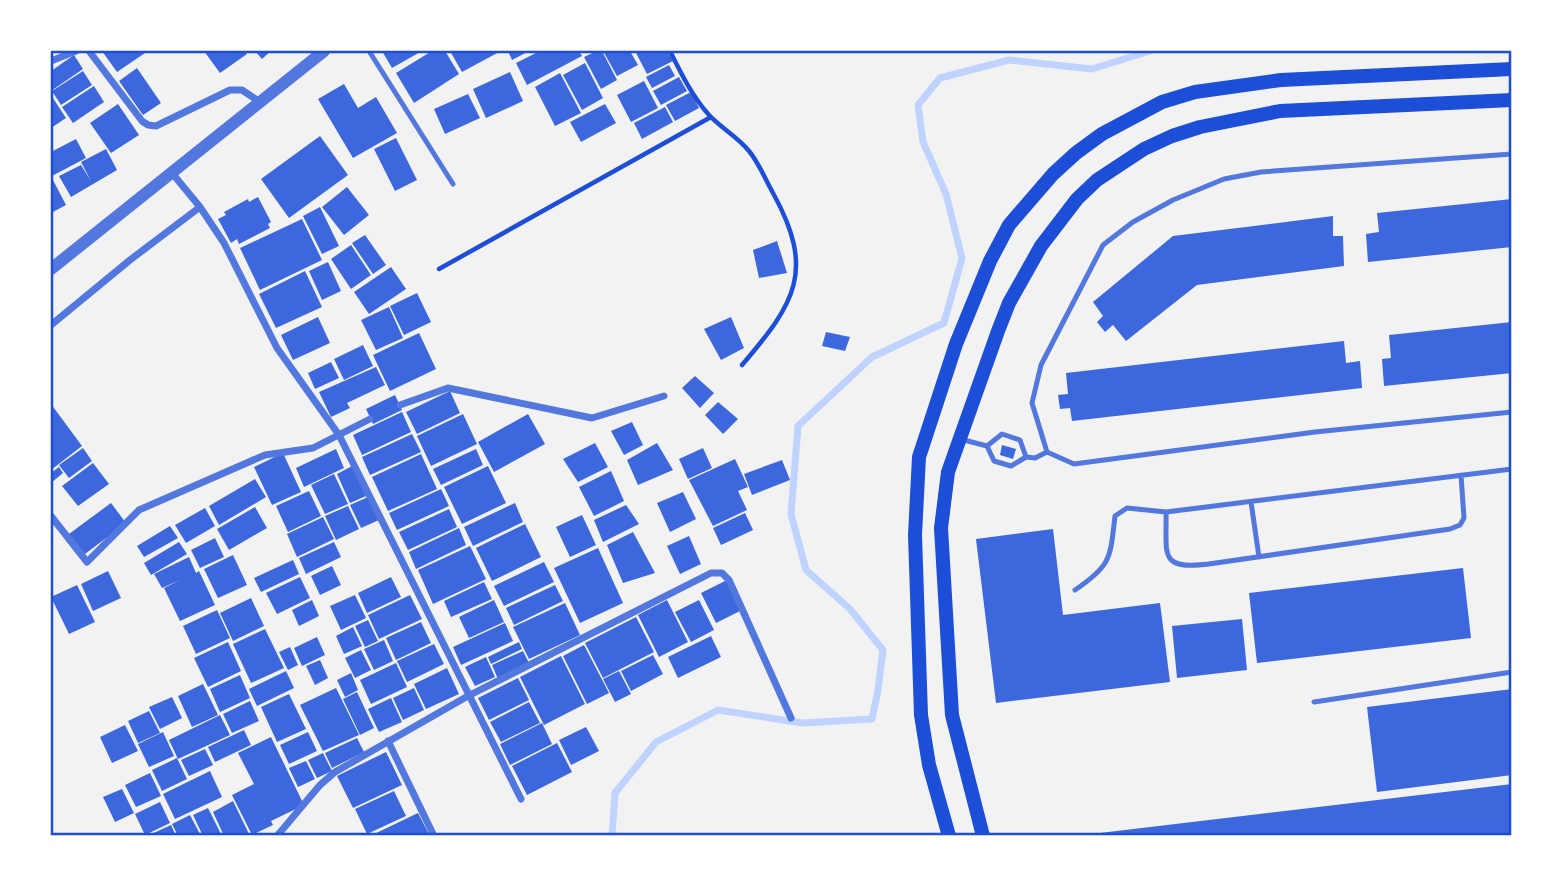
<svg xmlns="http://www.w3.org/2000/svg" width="1563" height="887" viewBox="0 0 1563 887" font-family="Commissioner,sans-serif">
<rect width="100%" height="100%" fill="#f2f2f2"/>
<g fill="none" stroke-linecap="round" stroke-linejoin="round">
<path stroke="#bfd3fe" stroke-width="7" d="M612,836L615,793L656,742L718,710L803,723L872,719L878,690L883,650L850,609L806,570L791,514L798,426L872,357L944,323L962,258L946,194L923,142L918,105L940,78L1009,60L1092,69L1150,51"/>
</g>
<path fill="#3d67dc" d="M102,51H148L117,72Z
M204,51H245L247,54L220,73Z
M255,51H271L262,59Z
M382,51H422L392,68Z
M432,51H445L459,74L414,103L396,73Z
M450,51H501L462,72Z
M508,51H529L512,60Z
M540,51H579L582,56L527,85L516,63Z
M597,51H602L617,80L601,89L584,57Z
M603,51H630L638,65L617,76Z
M640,51H667L673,61L647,74L636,53Z
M74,55L83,69L51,91V71Z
M585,63L603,98L582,110L563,75Z
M669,65L675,76L652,88L646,77Z
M137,68L161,103L143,115L119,81Z
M83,71L92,85L61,105L52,91Z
M510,72L523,101L486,118L473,89Z
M560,73L581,113L555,126L535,87Z
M679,77L687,91L661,105L653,91Z
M644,81L658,108L631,122L617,95Z
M344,84L358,108L376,97L397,133L353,158L318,99Z
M94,86L104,102L73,123L62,107Z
M691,92L699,108L675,121L666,105Z
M468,94L480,118L445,134L434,109Z
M51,95L66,118L51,128Z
M118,104L139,135L111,153L90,123Z
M605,104L616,123L581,142L570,122Z
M665,107L673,122L642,139L634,123Z
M320,136L348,175L289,218L261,179Z
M396,138L417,180L395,191L374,149Z
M76,139L86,158L52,176L51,152Z
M106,149L117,170L71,197L59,176L81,165L91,181L81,162Z
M53,180L66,205L51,213V181Z
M347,187L369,215L344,235L322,207Z
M258,197L271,222L268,224L270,228L239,244L237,239L231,243L218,219L226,215L224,212L248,199L249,202Z
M1512,199V247L1368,262L1366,234L1379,232L1377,213Z
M320,207L339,246L322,254L303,216Z
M1333,216V236H1343L1344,266L1197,285L1126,341L1113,325L1105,332L1097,322L1103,316L1093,302L1173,236Z
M302,219L322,260L260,290L240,248Z
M365,235L386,265L373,274L352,243Z
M777,241L787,273L759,278L753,250Z
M351,245L371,275L351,289L331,259Z
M328,262L341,291L322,300L309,271Z
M391,267L406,289L369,314L354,292Z
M305,271L322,307L276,328L259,294Z
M417,293L431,322L404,335L390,306Z
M389,307L403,338L376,350L361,320Z
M318,317L330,343L293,360L281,335Z
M731,317L744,348L721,360L704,329Z
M1512,322V373L1384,386L1382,359L1391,358L1389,335Z
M826,332L850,337L845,351L822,346Z
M419,333L436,369L390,391L373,355Z
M1344,341L1346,363L1360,361L1362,388L1072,421L1070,408L1060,409L1058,395L1068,394L1066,373Z
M363,345L373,366L344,380L334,359Z
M331,362L339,378L315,389L308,373Z
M376,367L385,385L347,403L350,408L331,417L319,392Z
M695,376L714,393L700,408L682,388Z
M450,391L460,413L417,434L406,412Z
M395,395L402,410L373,424L366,409Z
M718,402L738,419L723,434L705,415Z
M51,404L82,446L51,470Z
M402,412L411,432L362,455L353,435Z
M463,414L477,444L431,466L417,436Z
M528,414L545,444L494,472L478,442Z
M632,422L643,445L624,455L611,431Z
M412,434L421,452L370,475L362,457Z
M595,443L608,467L578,482L563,459Z
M657,443L673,470L638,485L627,460Z
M1002,445L1016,449L1013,459L1000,455Z
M83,448L92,461L69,478L59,465Z
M703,448L712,468L688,479L679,459Z
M336,449L344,468L304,487L296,468Z
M476,449L483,465L441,485L433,469Z
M283,453L301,492L272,505L254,467Z
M421,454L437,489L388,511L372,477Z
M735,459L748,487L738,491L747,510L713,526L689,480Z
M782,460L790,480L752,495L744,474Z
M93,463L109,484L78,506L62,486Z
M352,466L366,496L350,503L337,474Z
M488,466L506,503L462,524L444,487Z
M59,467L63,473L51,483V473Z
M611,471L624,501L594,516L579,487Z
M334,474L348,504L325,514L311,485Z
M255,479L266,497L219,525L209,506Z
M441,489L449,506L397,530L389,513Z
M309,491L321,516L288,532L276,506Z
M683,492L696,519L670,532L657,503Z
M368,497L379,520L361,528L350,505Z
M111,503L126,523L85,554L69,534Z
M515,503L523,522L473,546L464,527Z
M626,505L639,524L603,542L594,520Z
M348,506L359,529L336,540L325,516Z
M255,507L267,528L229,550L217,529Z
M205,508L215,526L186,543L175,525Z
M449,509L457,527L408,550L399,532Z
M745,513L753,530L721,545L713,528Z
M582,515L596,545L570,557L556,527Z
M323,517L334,539L297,557L287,534Z
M525,524L541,557L492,581L476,548Z
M170,526L178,538L144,557L137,546Z
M459,528L466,545L416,569L409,552Z
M1053,529L1063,615L1160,603L1170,682L996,703L976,539Z
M633,532L655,573L623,583L607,545Z
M689,536L701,564L680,574L667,546Z
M215,538L224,557L200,568L191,550Z
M179,542L187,554L151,575L144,563Z
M334,542L341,557L306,574L299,558Z
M470,546L486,579L433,604L418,570Z
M598,548L623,603L580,623L554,568Z
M233,555L247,585L218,598L204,569Z
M189,557L196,573L199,571L215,605L180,621L164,588L180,580L162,588L154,574Z
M293,560L299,574L261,592L254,578Z
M544,562L554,582L504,606L494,586Z
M332,566L341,585L320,595L311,576Z
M1463,568L1471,638L1257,663L1249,593Z
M108,571L121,598L93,611L81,584Z
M300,577L310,598L277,614L266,593Z
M391,577L401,597L367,613L358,593Z
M727,580L742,610L716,623L701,593Z
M484,582L492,599L451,617L444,601Z
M77,585L95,622L69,634L51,597Z
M555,585L563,601L514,625L506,608Z
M355,595L366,618L341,630L330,606Z
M410,595L422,619L379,639L368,615Z
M251,598L264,626L233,641L220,613Z
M312,600L319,616L299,626L292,610Z
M494,600L504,622L469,638L459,617Z
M667,600L688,642L659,657L638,615Z
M699,600L714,630L691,642L675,612Z
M565,603L580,635L529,659L513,627Z
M217,610L230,638L196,654L183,626Z
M636,617L654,652L603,678L585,643Z
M1242,619L1247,670L1177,678L1172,626Z
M368,620L378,641L365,647L355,626Z
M421,622L431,643L396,660L386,638Z
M505,623L513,641L461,665L453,647Z
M353,627L362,646L344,654L336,636Z
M265,629L284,668L251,683L233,644Z
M711,636L721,657L678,678L668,657Z
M317,637L325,655L302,666L294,648Z
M384,640L393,661L374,670L364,649Z
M228,642L241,671L208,687L194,658Z
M519,642L522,649L491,664L488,657Z
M434,644L444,664L407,682L397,661Z
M584,645L609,693L587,704L563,656Z
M290,647L298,665L288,670L279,652Z
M361,650L371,670L355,678L345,658Z
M523,651L530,665L498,679L492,665Z
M653,655L663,674L631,691L621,671Z
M561,656L585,704L544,725L520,677Z
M486,657L495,677L475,686L465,667Z
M320,660L328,678L315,685L306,666Z
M396,663L407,687L371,704L360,680Z
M447,668L459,694L426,709L414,684Z
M286,671L294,688L257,706L249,689Z
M619,671L631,694L615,702L603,679Z
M351,673L358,690L345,697L337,680Z
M240,675L250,698L220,712L210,689Z
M518,678L529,700L489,720L478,698Z
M203,684L218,715L192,727L178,696Z
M336,688L359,735L323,751L300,705Z
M414,688L424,710L403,720L393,698Z
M1512,689V775L1377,792L1367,707Z
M357,692L374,728L360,735L343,699Z
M289,694L306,729L277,742L261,707Z
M172,697L182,718L160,729L149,707Z
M391,698L402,722L379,732L368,709Z
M250,701L259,721L232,733L223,714Z
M529,702L540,723L501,742L490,722Z
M149,711L160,733L138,743L128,721Z
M220,715L230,735L178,759L169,740Z
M542,723L552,744L510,765L500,744Z
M125,725L138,751L112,763L100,737Z
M586,727L599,751L571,765L559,740Z
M244,730L251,745L215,762L208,747Z
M163,732L174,756L149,767L138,744Z
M308,732L317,751L289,764L280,745Z
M271,737L304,805L271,821L273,825L252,835L232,795L254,784L238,753Z
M357,738L364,752L332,768L325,753Z
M557,743L572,772L527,795L512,766Z
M205,749L213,765L189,776L181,760Z
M386,752L402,785L353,808L337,776Z
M323,753L332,771L317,778L308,760Z
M177,758L187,779L162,791L152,770Z
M306,761L315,779L298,787L289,768Z
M210,771L222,797L175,819L163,794Z
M150,773L161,796L136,807L125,785Z
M1512,784V836H1083V835Z
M122,789L134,813L115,822L103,797Z
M394,791L406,816L367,834L355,809Z
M233,801L250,836H224L213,812Z
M160,802L170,823L145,835L135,814Z
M208,808L222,836H203L193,815Z
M418,813L430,836H370Z
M190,815L201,836H178L172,824Z
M171,825L176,836H147Z"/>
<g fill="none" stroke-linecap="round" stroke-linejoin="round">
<path stroke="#1d4ed8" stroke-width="4.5" d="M670,51C681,73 692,96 709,115C721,128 738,137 749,151C759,163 765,179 773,193C816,271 795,303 742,365
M439,269L711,117"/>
<path stroke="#5277de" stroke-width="5" d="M369,51L453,184
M1512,154L1261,172L1224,179L1173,200L1133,222L1103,245L1041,365L1032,403L1047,452L1074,464L1315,432L1512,412
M960,439L987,446
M987,446L994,461L1011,466L1026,457L1035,458L1047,452
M987,446L1002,434L1020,440L1026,457
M1251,502L1259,557
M1166,512C1167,555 1158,570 1209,564L1450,529L1460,525L1464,518L1461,475
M1075,590C1112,565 1110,558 1115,516L1127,508L1166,512L1512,469
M1314,702L1512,672"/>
<path stroke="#5277de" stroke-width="7" d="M89,51L142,121L148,125L156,126L230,90H242L260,102
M51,61L76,51
M172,173L200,207L224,243L277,348L339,435L521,799
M51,325L130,260L200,207
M400,405L448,388L592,418L664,396
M51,516L87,562L139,510L265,455L313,448L370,419
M388,741L434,836
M277,836L320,785L335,772L468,696L711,573H722L729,580L791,718"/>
<path stroke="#5277de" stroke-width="12" d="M51,269L324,51"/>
<path stroke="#1d4ed8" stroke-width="14" d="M949,836L929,765L921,715L915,535L919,457L956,344L990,261L1009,225L1053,174L1076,153L1102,134L1162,102L1195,92L1281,80L1512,69
M983,836L952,715L941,528L948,472L998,331L1009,303L1041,246L1077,199L1097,180L1144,149L1172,136L1200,127L1280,111L1512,100"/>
</g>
<rect width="1563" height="887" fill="none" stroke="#ffffff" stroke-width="105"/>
<rect x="52" y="52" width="1458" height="782" fill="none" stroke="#1d4ed8" stroke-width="2.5"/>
</svg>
